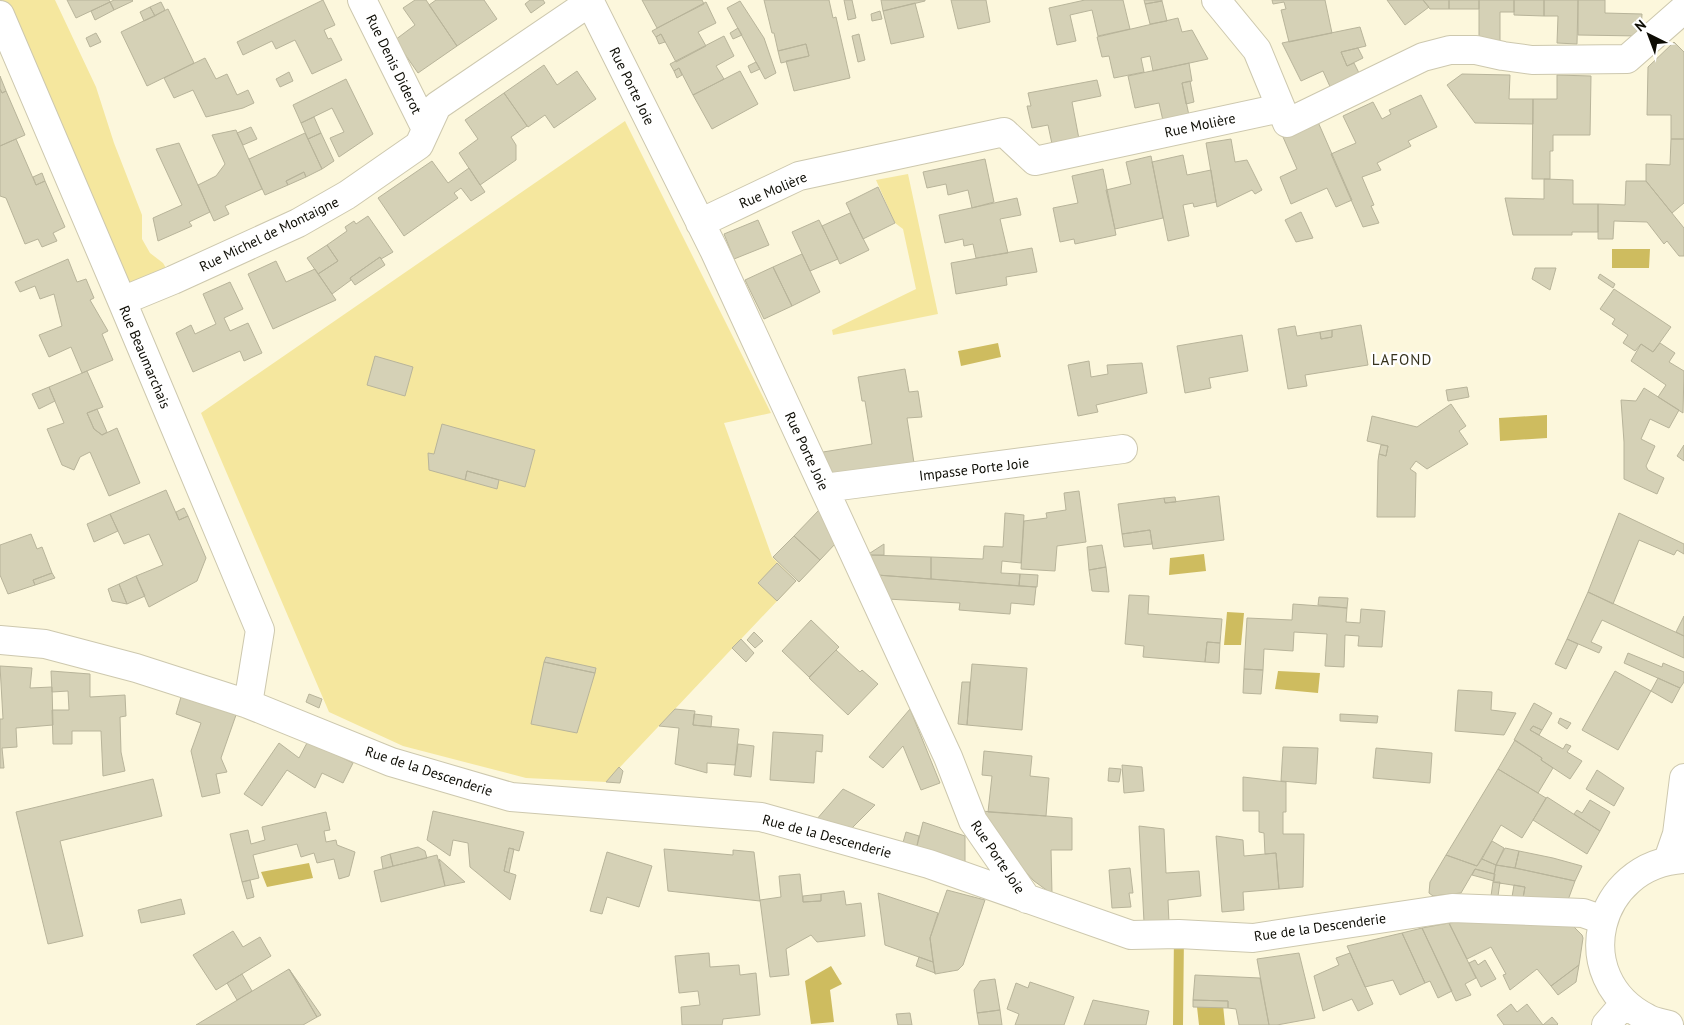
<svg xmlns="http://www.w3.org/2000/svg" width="1684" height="1025" viewBox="0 0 1684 1025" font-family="'PT Sans',sans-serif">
<rect width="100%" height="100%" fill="#fcf7dc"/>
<path fill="#f5e79e" d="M0,0H55L96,87L114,143L142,215V239L150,253L163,263L173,280L122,301L0,15Z
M625,121L771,413L724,423L772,557L796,581L606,782L526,778L403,746L329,712L201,413Z
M908,174L938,314L833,335L832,330L916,289L903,229L895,223L876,180Z"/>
<path fill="#cebc5f" d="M1612,249H1650L1649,268H1612Z
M998,343L1001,357L961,366L958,351Z
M1547,415V438L1500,441L1499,418Z
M1204,554L1206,571L1169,575L1170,558Z
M1227,612L1244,613L1241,645H1224Z
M1278,671L1320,673L1318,693L1275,689Z
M309,863L313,878L267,887L261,872Z
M831,966L842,984L830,990L834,1022L811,1024L805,981Z
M1223,1005L1225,1025H1199L1197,1007Z"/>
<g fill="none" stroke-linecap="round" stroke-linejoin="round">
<path stroke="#cebc5f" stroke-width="10" d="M1178,1025L1179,935"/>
</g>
<path fill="#d5d1b6" stroke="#b8b49a" d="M67,0H109L110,2L76,18Z
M114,0H132L133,1L114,10L110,2Z
M323,0L335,25L324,30L328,39L331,38L342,60L312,74L295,40L276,49L272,41L243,55L237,42Z
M415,0H426L457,46L418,73L395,40L415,25L403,8Z
M436,0H484L497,19L457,46L429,5Z
M530,0H543L545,3L531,13L525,4Z
M642,0H702L704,4L657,28Z
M764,0H829L833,18L836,17L850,78L794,91L786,61L809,56L806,44L778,51L774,33H772Z
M844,0H852L856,18L848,20Z
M881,0H925V1L883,11Z
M951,0H986L990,22L958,29Z
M1085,0H1123L1130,29L1098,36L1092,10L1070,15L1076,41L1057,45L1049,8Z
M1144,0H1162V1L1145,4Z
M1272,0H1325L1332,33L1289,42L1281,10L1286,9L1284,2L1273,4Z
M1387,0H1423L1429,7L1405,25Z
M1423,0H1449V9H1430Z
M1449,0H1479V9H1449Z
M1479,0H1514V12H1500V42L1479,36Z
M1514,0H1544V16L1514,15Z
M1544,0H1578L1577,44L1557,43L1558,16H1544Z
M1578,0H1605V13L1642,14L1641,33L1639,36L1578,35Z
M740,1L764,38L776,73L765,79L727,8Z
M1162,1L1167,21L1150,24L1145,4Z
M110,2L114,10L95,20L91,11Z
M161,2L165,10L155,16L150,7Z
M706,2L716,23L698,32L706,46L676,62L661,34L656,37L652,31Z
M915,3L924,37L891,44L883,11Z
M150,7L155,16L144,21L140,12Z
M168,9L194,63L147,86L121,32Z
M880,11L882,19L872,21L871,14Z
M1178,18L1182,32L1192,30L1208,59L1153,71L1150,56L1141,58L1144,72L1114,78L1109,56L1102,57L1097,37Z
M1360,27L1366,46L1341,52L1347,66L1354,63L1361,77L1332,91L1323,71L1301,81L1282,43Z
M738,28L742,35L733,39L730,33Z
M96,33L101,42L90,47L86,38Z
M661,34L665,42L659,44L656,37Z
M859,34L865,60L858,62L852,36Z
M724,36L734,56L716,66L724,79L693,95L679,68L674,71L670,64Z
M1674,42L1684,52V139H1671V115H1647L1648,67Z
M806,44L809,56L781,63L778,51Z
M1358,48L1363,58L1347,66L1341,52Z
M205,58L216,79L227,74L237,95L248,90L254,103L243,108L206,117L193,90L174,98L164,78Z
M756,62L760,69L751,73L748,66Z
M1189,63L1192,81L1182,83L1190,120L1164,125L1159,103L1135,108L1128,76Z
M544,65L557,85L577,71L596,99L554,128L545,115L528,127L504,93Z
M679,68L682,75L677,78L674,71Z
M740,71L758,104L712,129L693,95Z
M289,72L293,81L280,87L276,79Z
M1462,74L1510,75L1509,99H1533V124L1475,123L1447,85Z
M1557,75L1591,76L1590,135H1553V151H1550V179H1532L1533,99H1557Z
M0,76L6,91L2,93L0,89Z
M346,79L373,134L339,157L330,138L344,132L332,108L301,123L293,105Z
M1097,80L1101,96L1072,102L1079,139L1052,144L1048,125L1032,128L1027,106H1031L1028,93Z
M1190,81L1194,102L1186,104L1182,83Z
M0,89L2,93L6,91L25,135L0,146Z
M504,93L527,126L511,137L516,145V160L480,185L459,153L478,139L465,120Z
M1421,95L1437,127L1408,141L1411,146L1377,163L1381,170L1362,177L1374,205L1371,206L1379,223L1363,227L1331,154L1356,143L1343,116L1373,102L1382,119L1391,114L1389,110Z
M314,117L321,133L308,139L301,123Z
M1318,122L1352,200L1336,207L1327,188L1291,204L1280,177L1297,169L1283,137Z
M251,127L257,139L243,145L237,133Z
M236,130L262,189L225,206L229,214L214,221L198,185L216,176L225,164L212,135Z
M305,133L322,169L306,177L304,172L286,181L288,185L265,195L249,159Z
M321,133L334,161L322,169L308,139Z
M16,139L36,185L45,181L65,227L53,233L57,241L42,247L38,239L25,244L6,198L0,196V146Z
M1231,139L1235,162L1247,160L1262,190L1255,194L1252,190L1217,207L1206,143Z
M1671,139H1684V203L1672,213L1646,181V164L1670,165Z
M179,143L210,212L189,222L192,226L158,241L153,218L182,205L156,149Z
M1183,155L1187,175L1211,170L1216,202L1194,207L1193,203L1183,205L1189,236L1168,241L1152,162Z
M1151,156L1163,218L1115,229L1106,190L1131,184L1126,162Z
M985,159L994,202L972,208L968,190L948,195L946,184L927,188L923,172Z
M432,161L448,183L469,168L485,192L471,201L461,188L454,193L458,198L404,236L378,198Z
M1103,169L1116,235L1075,244L1074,239L1060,242L1053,208L1078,203L1072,176Z
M304,172L306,177L288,185L286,181Z
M42,173L45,181L36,185L33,177Z
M1544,179L1573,180V204H1598V232H1572V235H1513L1505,198L1544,199Z
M1626,181H1646L1684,228V256H1679L1667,241L1664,244L1647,222L1614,221L1613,239H1598V204L1625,205Z
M878,187L895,223L863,239L846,203Z
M1017,198L1021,215L1000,219L1008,253L976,258L973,244L964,246L963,239L945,243L939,215Z
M1301,212L1313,238L1296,242L1285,220Z
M850,213L869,250L840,264L822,226Z
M368,216L393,252L381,259L380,257L350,278L351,280L332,294L318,274L338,261L327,245L347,231L345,227L354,221L356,224Z
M758,220L769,245L734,259L724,234Z
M819,220L838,259L810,271L792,232Z
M327,245L338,261L318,274L307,258Z
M1032,248L1037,272L1006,277L1007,285L956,294L951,263Z
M802,254L820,292L792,306L773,267Z
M380,257L385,265L355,285L350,278Z
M68,259L77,282L86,279L94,298L90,300L108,331L102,334L113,360L82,373L71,347L49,357L39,335L62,326L54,294L40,299L35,286L20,292L15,282Z
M276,261L286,282L315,269L336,300L273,329L248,274Z
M773,267L792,306L764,319L745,280Z
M1535,268H1556L1550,290L1532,279Z
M1600,274L1615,284L1613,288L1598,278Z
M230,282L243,309L224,318L230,331L248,323L262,353L244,361L240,351L193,372L176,333L191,325L195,334L216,324L203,294Z
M1614,289L1671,327L1653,352L1641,344L1635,351L1623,343L1628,335L1612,324L1615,319L1600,309Z
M1361,325L1368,365L1305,375L1307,386L1288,389L1278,329L1295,326L1297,336L1320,332L1321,339L1332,337V330Z
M1332,330V337L1321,339L1320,332Z
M1242,335L1248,371L1209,378L1211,388L1185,393L1177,346Z
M1660,343L1675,353L1669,362L1684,371L1683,413L1658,397L1666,385L1631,361L1641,344L1653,352Z
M375,356L413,367L405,396L367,385Z
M1089,361L1091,377L1108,374L1107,365L1142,363L1147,393L1096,405L1098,412L1078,416L1068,365Z
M905,369L909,392L918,391L922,417L907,418L914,463L827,476L817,453L872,444L865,401H862L858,377Z
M87,371L103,407L87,413L94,429L102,435L117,428L140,483L109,496L90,452L80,457L74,470L62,465L47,429L64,423L49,387Z
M49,387L55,401L39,409L32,394Z
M1467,387L1469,397L1448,401L1446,390Z
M1644,388L1679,410L1669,428L1650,419L1641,439L1655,446L1646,466L1648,470L1664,478L1657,494L1624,479V442L1621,400L1636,401Z
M1451,404L1466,426L1459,431L1468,444L1427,469L1416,461L1410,469L1416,473L1415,517H1377L1378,461L1379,454L1386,456L1388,446L1367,441L1372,416L1417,427Z
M97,409L107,432L102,435L94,429L87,413Z
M442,424L535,450L525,487L467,471L465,480L429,470L428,453L434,454Z
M1381,445L1388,446L1386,456L1379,454Z
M1684,445V461L1677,456Z
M467,471L499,480L497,489L465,480Z
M166,490L179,520L188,516L206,558L197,581L149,607L136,576L163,565L149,534L124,544L110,514Z
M1079,491L1086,542L1057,546L1055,571L1021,569L1024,521L1047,518L1046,513L1066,510L1064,493Z
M1219,496L1224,540L1153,549L1150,530L1122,534L1118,504L1164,498L1165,503Z
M1175,497L1176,502L1165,503L1164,498Z
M184,508L188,516L179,520L176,512Z
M819,510L836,543L820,560L794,536Z
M1005,513L1024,515L1021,563L1002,561L1001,573L1020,574L1019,586L931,579V557L983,559L984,546L1003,547Z
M1619,513L1684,544V554L1677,550L1674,555L1639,540L1613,604L1588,592Z
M110,514L118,531L94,542L87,524Z
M1150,530L1152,544L1124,547L1122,534Z
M31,534L37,549L42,547L52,573L33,580L35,585L8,594L0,575V545Z
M794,536L820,560L799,582L773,557Z
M884,544V555H867Z
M1102,545L1106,567L1089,570L1087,547Z
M867,555L931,557V579L877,575Z
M777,563L796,581L777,601L758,583Z
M1106,567L1109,592L1092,591L1089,570Z
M52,573L55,578L35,585L33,580Z
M1020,574L1038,575L1037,587L1019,586Z
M877,575L1036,587L1034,605L1011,603L1010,614L959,610L960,603L887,599Z
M136,576L145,596L127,604L119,584Z
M119,584L127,604L112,601L108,589Z
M1588,592L1684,636V658L1602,620L1591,642L1602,647L1599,653L1567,639Z
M1129,595L1149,596L1148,614L1222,619L1220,643L1207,642L1205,662L1143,657L1144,646L1125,644Z
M1319,597L1348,598L1347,608L1318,605Z
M1293,604L1347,608L1346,622L1360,623L1361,609L1385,611L1382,647L1358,646L1359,636L1345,635L1344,667L1325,666L1327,634L1294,632L1293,651L1264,649L1263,670L1244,669L1247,618L1292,620Z
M1684,616V636L1676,632Z
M811,620L839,647L809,677L782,651Z
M754,632L763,641L755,648L747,640Z
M741,639L754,653L746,662L732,648Z
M1567,639L1578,644L1566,669L1555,664Z
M1207,642L1220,643L1219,663L1205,662Z
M836,650L860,672L862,670L878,684L848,715L809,678Z
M1628,653L1662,667L1663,663L1684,672V682L1680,688L1624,663Z
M546,657L596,668L595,673L544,662Z
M544,662L595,673L577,733L531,724Z
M972,664L1027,668L1022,730L967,725Z
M0,666L32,668L30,688L52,687L53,725L16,728L17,747L2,748L4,768H0V719H3Z
M1244,669L1263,670L1261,694L1243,693Z
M51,671L90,674V697L125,695L126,716L120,717L121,752L125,771L103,776L101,731H72V744H53L52,710H69L68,691L52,692Z
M1615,671L1651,691L1618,750L1582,730Z
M1658,678L1680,688L1672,703L1651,691Z
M962,682H970L967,725L958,724Z
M1458,690L1492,692L1491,710L1516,713L1504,735L1455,731Z
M309,694L322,699L319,708L306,702Z
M181,697L236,715L221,758L227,772L216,774L220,793L202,797L191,751L201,723L176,714Z
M1534,703L1552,713L1542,730L1533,726L1530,730L1563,749L1566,744L1571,746L1567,752L1582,761L1570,779L1541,760L1542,758L1514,740Z
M675,709L695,711L693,725L739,729L735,765L707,763V773L675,764L679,728L659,726Z
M910,709L940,783L921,790L903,746L883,768L869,757Z
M694,714L712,716L711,727L693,725Z
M1340,714L1378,716L1377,723L1340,721Z
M1560,718L1571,723L1567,729L1558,723Z
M1533,726L1542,730L1539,735L1530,730Z
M773,732L823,735L822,752L816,751L814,783L770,780Z
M1515,740L1542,758L1541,760L1553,768L1538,793L1498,769Z
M308,741L353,763L343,783L322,773L315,788L287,770L262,806L244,794L279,743L299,758Z
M738,744L754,746L751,777L734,775Z
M1283,747L1318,748L1316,784L1281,781Z
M1376,748L1432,753L1430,783L1373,778Z
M984,751L1032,756L1030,776L1049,778L1046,816L988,812L992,776L982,775Z
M1122,765L1142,767L1144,791L1124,793Z
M619,767L623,771L620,783L606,782Z
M1109,768L1121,769L1119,782L1108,781Z
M1498,769L1546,798L1533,820L1522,838L1501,825L1477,866L1446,855Z
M1597,770L1624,788L1614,806L1586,789Z
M1243,777L1286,782V812H1283V834H1304L1303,887L1279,889L1276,853L1265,854L1264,833L1259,832V811H1243Z
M153,779L162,816L60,841L83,936L48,944L16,812Z
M843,789L875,805L850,830L816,820Z
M1547,797L1600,831L1587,854L1533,820Z
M1590,800L1610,812L1600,831L1574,814L1577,810L1582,813Z
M433,811L524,832L519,851L509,848L504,871L516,875L510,900L470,867L468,843L453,840L450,856L427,840Z
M981,811L1072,818V850H1051L1052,894L1034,881L1023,869Z
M326,812L330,830L324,831L326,842L336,840L337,845L355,852L349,876L339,879L334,859L317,863L314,853L301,857L297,844L253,855L259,878L242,882L230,834L248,830L251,844L265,840L262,827Z
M923,822L965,836V864L916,850Z
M1139,826L1164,829L1166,873L1199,871L1201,896L1168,900L1169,923L1144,922Z
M906,832L919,836L916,850L902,846Z
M1216,836L1243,840L1244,856L1276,853L1279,889L1243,892L1244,910L1222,912Z
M1492,841L1504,848L1496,865L1482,859Z
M418,847L425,851L427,858L393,866L390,854Z
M509,848L514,849L509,873L504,871Z
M1505,848L1519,851L1515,868L1496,865Z
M664,849L733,855V850L754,852L760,901L668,891Z
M1519,851L1553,858L1582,866L1575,881L1515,868Z
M607,852L652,866L639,907L607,897L602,914L590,911Z
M390,854L393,866L383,869L381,857Z
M437,855L445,886L381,902L374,871Z
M1446,855L1477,866L1482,859L1496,865L1494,874L1475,869L1461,893L1433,896L1429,893L1430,882Z
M439,859L465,882L445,886Z
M1496,865L1515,868L1575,881L1568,900L1523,898L1525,887L1493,882Z
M1130,868L1133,893H1129L1131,907L1112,908L1109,870Z
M1475,869L1495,874L1494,881L1472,875Z
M800,874L803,902L821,901V894L844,891L846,905L861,903L865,936L817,942L811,935L786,949L789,975L770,977L760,900L781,897L779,876Z
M250,880L254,897L247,899L242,882Z
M1493,882H1500L1498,896H1491Z
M1514,885L1525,887L1523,898L1512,897Z
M947,890L985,900L963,965L958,970L935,974L930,938Z
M878,893L938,913L930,938L933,962L885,945Z
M821,894V901L803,902V896Z
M181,899L185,914L141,923L138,910Z
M1474,920L1571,924L1582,935L1583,938L1579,965L1551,986L1537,969L1510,990L1503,975L1506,974L1491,947L1467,959L1449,923Z
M1449,923L1476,978L1465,984L1471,995L1456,1001L1422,928Z
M1422,928L1452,991L1438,998L1430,981L1425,983L1402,933Z
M233,931L243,947L260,937L271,956L216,990L193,955Z
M1402,933L1425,983L1400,995L1393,980L1365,987L1347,946Z
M709,953L710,967L739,965L740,975L756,973L760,1015L723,1019L722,1025H682L681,1007L700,1005L698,991L679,993L675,956Z
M1299,953L1315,1018L1277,1025H1269L1257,959Z
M1350,953L1373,1004L1358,1011L1352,999L1323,1011L1314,976L1339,965L1336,958Z
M919,957L933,962L935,973L916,966Z
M1475,960L1478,965L1485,960L1496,979L1481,987L1469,963Z
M1579,965L1576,982L1558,995L1551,986Z
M289,969L317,1017L303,1025H196Z
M289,969L321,1015L317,1017Z
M242,974L252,991L237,1000L227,983Z
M1195,975L1260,978L1269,1025H1239L1236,1009L1228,1008V1001L1193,1000Z
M995,979L1000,1010L977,1013L974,990L980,981Z
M1030,982L1074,997L1064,1025H1015L1019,1014L1007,1009L1016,983L1028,988Z
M1093,1000L1149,1011L1146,1025H1084Z
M1193,1000L1228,1001V1008L1193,1007Z
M1511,1004L1517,1012L1527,1004L1543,1025L1552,1017L1558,1024L1557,1025H1504L1497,1015Z
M1000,1010L1002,1025H979L977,1013Z
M910,1013L912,1025H898L896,1014Z"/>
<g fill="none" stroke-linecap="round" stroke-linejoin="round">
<g stroke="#cdc8ae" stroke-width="30">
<path id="minor" d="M362,0L426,129
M589,0L714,250L948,757L973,821L1027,899
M1216,0L1257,50L1281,108
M0,15L122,301L260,630L248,704
M700,223L799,176L1004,132L1035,161L1281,108L1287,123L1423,57L1450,50H1476L1503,56L1532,60L1627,59L1684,9
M122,301L173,280L298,223L347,195L419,145L437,106L590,2
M824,488L1123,449
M0,640L45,644L136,668L248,704L391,762L511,797L761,817L929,864L1131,935L1179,934L1253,938L1452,908L1583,913L1603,920"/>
</g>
<g stroke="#cdc8ae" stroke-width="30">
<path id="major" d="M1668,860L1677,834L1684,778
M1606,1025L1625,1003
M1669,1025C1662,1023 1653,1022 1647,1018C1568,978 1595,864 1684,859"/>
</g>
<use href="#minor" stroke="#fff" stroke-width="28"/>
<use href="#major" stroke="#fff" stroke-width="28"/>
</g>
<g text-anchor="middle" stroke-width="4.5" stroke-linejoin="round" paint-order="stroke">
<g font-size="14" fill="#0d0c04" stroke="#fff">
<text transform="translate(394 64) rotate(64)" y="5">Rue Denis Diderot</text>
<text transform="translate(632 86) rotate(64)" y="5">Rue Porte Joie</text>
<text transform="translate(1200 125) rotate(-12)" y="5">Rue Molière</text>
<text transform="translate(773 190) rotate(-23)" y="5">Rue Molière</text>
<text transform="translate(269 234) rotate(-26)" y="5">Rue Michel de Montaigne</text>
<text transform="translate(145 357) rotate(67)" y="5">Rue Beaumarchais</text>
<text transform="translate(807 451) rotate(65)" y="5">Rue Porte Joie</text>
<text transform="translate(974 469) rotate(-7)" y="5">Impasse Porte Joie</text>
<text transform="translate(429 771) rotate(18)" y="5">Rue de la Descenderie</text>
<text transform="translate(827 836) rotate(15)" y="5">Rue de la Descenderie</text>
<text transform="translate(998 857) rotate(56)" y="5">Rue Porte Joie</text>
<text transform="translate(1320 927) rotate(-8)" y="5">Rue de la Descenderie</text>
</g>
<g font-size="15" letter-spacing="1" fill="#36321c" stroke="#fff">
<text x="1402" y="365">LAFOND</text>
</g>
</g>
<g transform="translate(1649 35) rotate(318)" stroke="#ffffff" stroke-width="4" paint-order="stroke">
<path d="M0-4L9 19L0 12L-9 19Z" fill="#0d0c04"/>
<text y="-8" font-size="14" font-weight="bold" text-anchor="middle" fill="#0d0c04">N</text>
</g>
</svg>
